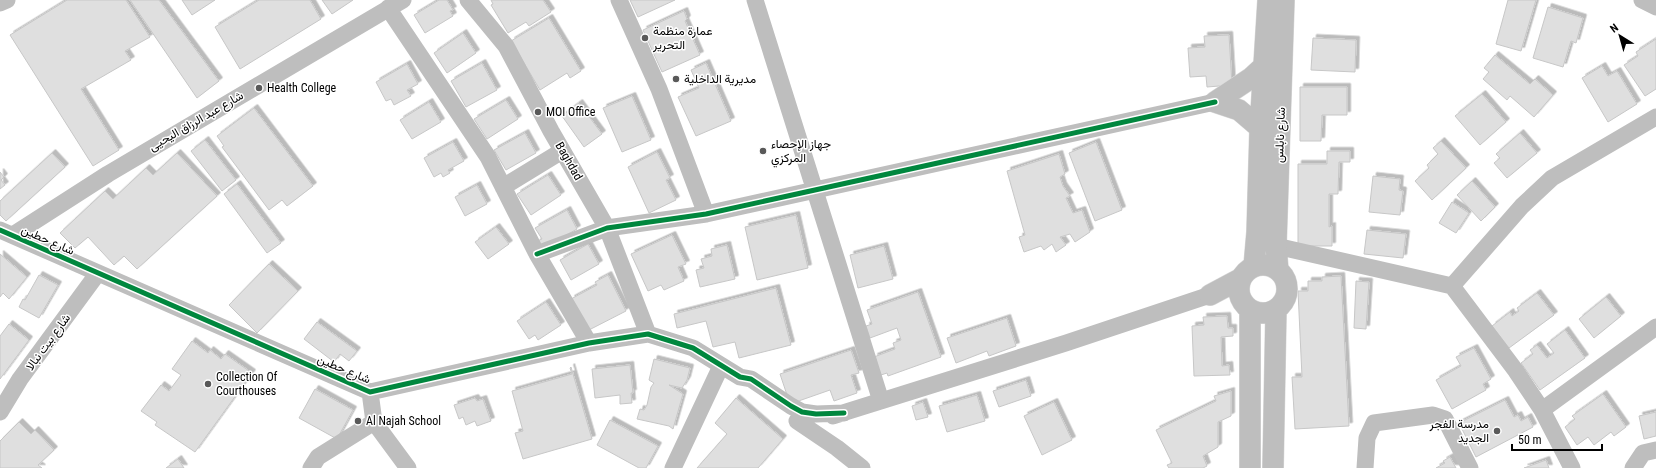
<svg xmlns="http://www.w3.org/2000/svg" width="1656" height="468" viewBox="0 0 1656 468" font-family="'Roboto Condensed',Vazirmatn,sans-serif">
<defs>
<filter id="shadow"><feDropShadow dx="3.5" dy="-3.5" stdDeviation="0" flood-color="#0004"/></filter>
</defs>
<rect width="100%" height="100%" fill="#fff"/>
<path fill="#dfdfdf" stroke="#c7c7c7" filter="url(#shadow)" d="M67,0H126L150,37L125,51L131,60L81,89L119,150L93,166L10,35Z
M130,0H159L219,81L197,98Z
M182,0H215L192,15Z
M259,0H310L321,19L240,69L215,27Z
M322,0H353L332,14Z
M439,0H447L453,10L450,11L453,16L425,33L414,15Z
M491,0H543L551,12L529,26L526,22L508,33L491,5L493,4Z
M630,0H675L638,17Z
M1508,0H1536L1521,51L1496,44Z
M1548,7L1583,18L1576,43L1571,41L1563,67L1533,58Z
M684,11L687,19L685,21L700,55L662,72L643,30Z
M549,18L581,71L570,78L567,73L540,90L511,41Z
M463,33L476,53L447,73L434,53Z
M1229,35L1232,85L1207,87L1206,76L1190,77L1188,48L1205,47L1204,36Z
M1313,38L1356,40L1355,72L1311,70Z
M1656,39V89L1645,96L1624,65L1638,56L1636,52Z
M1495,55L1530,84L1535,79L1553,95L1534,117L1510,96L1507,100L1483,79L1489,72L1484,68Z
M482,63L497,90L466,107L451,81Z
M706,63L731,121L696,136L678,97L699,88L691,70Z
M407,64L418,84L407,90L411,96L394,105L391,99L386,101L376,82Z
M1602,66L1608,76L1617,71L1637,104L1608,122L1582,78Z
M1300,87H1347V115H1322L1321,141H1300Z
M1482,94L1506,122L1480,145L1455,116Z
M632,96L651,140L622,152L603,108Z
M506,100L518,119L487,139L474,119Z
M429,102L441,122L412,139L400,120Z
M579,103L602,134L584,147L562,116Z
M254,108L313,186L287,206L282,200L269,210L222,147L224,146L217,136Z
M525,133L536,153L506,170L494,150Z
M1520,133L1537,153L1507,178L1494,163L1500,158L1496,154Z
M205,140L236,180L222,191L191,151Z
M1441,141L1466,168L1432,200L1415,181L1429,168L1427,165L1438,154L1433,148Z
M453,142L464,161L448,170L450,173L443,177L441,173L434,177L424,158Z
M1096,142L1122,210L1095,221L1069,153Z
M1327,151H1350V162H1339L1338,194H1329V227L1332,226V246H1298V164H1327Z
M657,152L670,178L666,180L676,200L649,213L628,167Z
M52,153L65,167L6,221L0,215V201Z
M177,153L217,196L137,269L124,256L114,265L88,237L75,248L60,233L105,191L113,199L146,168L153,175Z
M1059,154L1065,174L1060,177L1063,186L1070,196L1066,198L1073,213L1082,210L1090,232L1075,242L1070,234L1060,237L1066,245L1056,252L1052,244L1044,250L1041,246L1024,252L1019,237L1025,235L1007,171Z
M0,172L4,177L1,180L5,185L0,189Z
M548,175L561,195L531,215L517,194Z
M1373,176L1400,179L1399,190L1403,191L1400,215L1369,212Z
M1472,181L1495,207L1481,221L1457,195Z
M237,184L281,243L267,253L224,194Z
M477,185L487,204L465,216L455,197Z
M1452,202L1469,213L1456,233L1439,223Z
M567,210L577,229L542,249L537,241L542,239L535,228Z
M796,215L808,268L757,280L745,227Z
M496,227L509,244L488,259L475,242Z
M1367,230L1406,234L1403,258L1364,254Z
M672,235L686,264L678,267L684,281L664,290L661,285L648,291L631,254Z
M588,244L599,264L571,280L560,260Z
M727,245L735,279L700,287L696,270L704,268L701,259L712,256L711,249Z
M884,246L893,279L858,288L850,255Z
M0,254L27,277L9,299L3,293L0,297Z
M269,264L298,291L257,333L229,305Z
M39,275L58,285L39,318L19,307L23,299L25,300Z
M608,275L626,311L587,331L571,299L597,285L595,282Z
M1341,276L1349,426L1295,429L1292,377H1302L1298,291H1308V281H1322V277Z
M1356,281L1369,282L1366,329L1354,328Z
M776,288L791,345L739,358L735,342L713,347L706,321L677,328L674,314Z
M918,292L941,357L888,376L887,373L881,375L874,357L895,349L893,343L901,340L897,328L870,338L866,326L872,324L867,310Z
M1537,293L1554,315L1509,348L1492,326L1510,312L1512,316L1519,311L1517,308Z
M1606,297L1621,316L1594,338L1579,319Z
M546,302L561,325L538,340L535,335L529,339L517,321Z
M1227,316L1228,328H1233V336L1221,337L1222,366L1229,365L1230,375L1194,376L1192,326L1204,325L1203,317Z
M1007,318L1016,346L989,356L987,351L956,363L947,338Z
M317,322L357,351L349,361L340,354L334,362L304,339Z
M9,324L29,340L0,379V336Z
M1565,330L1585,358L1540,390L1521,363L1533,354L1530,350L1537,345L1547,358L1554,353L1547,344Z
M192,341L208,353L210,350L221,359L225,354L252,373L195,452L155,425L157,422L141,411L161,385L169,391L181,375L172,369Z
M1474,348L1491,379L1483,384L1486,390L1452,409L1436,380L1461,366L1456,357Z
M851,350L859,373L851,375L857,393L834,401L830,390L790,404L780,374Z
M654,359L690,368L687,380L682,388L669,385L683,394L673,429L669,426L637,419L640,409L644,410L647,405L651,387L654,383L649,380Z
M630,365L633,393H631L632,403L620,404V395L595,398L592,369Z
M571,367L592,439L523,459L515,433L523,431L512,391L572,374L570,368Z
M1026,380L1031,396L999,407L993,391Z
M315,389L353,410L337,439L299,418Z
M1231,391V416L1218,422V447L1203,456L1207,466L1203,468H1169L1167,465L1172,463L1156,430L1216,401L1214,396Z
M1603,394L1626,427L1614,436L1611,432L1594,445L1588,437L1577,445L1565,427L1575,419L1572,416Z
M977,395L985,421L947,432L939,406Z
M475,398L477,401L483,399L491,421L477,426L475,421L466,425L463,417L459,419L454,405Z
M736,398L783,439L758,468H697L727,434L715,423Z
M1505,400L1514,417L1518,415L1521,421L1528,417L1533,427L1476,457L1459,423Z
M923,402L928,417L916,420L912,406Z
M1054,402L1072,440L1042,455L1024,416Z
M1656,412V436L1644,439L1639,416Z
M610,420L658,446L646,468H639L597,445Z
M19,422L31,434L35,430L54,450L38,465L42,468H0V441Z
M1450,457L1456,468H1436L1445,463L1443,461Z
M178,459L184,468H166Z
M1546,460L1549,468H1524Z"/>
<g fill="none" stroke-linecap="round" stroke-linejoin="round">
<g stroke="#dbdbdb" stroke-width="22">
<path id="major" d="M1215,102L1251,78L1264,66
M1215,102L1239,110L1260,128
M1239 289a24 24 0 1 1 48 0a24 24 0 1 1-48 0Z
M1254,266L1257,232L1260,128L1268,0
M1278,270L1276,246L1284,0
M1210,295L1240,279
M1250,310V468
M1273,468L1276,310"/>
</g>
<path stroke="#bebebe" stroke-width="17" d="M468,0L506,46L551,131L607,228L648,334
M619,0L659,89L706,214
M755,0L881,401
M1642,0L1656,7
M0,3L7,0
M388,8L488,157L537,254L589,343
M503,187L562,151
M0,230L370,392L589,343L648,334L693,348L740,377L751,379L791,406L802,412L816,414L844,413
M13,235L108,174L403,0
M1276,246L1452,286L1516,371L1542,410L1572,468
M537,254L607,228L706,214L1215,102
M1452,286L1522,206L1552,178L1656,117
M370,392L374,422L408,468
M1542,410L1656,327
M0,412L20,379L98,273
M833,416L1066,343L1210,295
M797,421L837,448L862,468
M311,468L318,457L374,422
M673,468L721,366
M1365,468L1367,438L1374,423L1433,415L1445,419L1470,468
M1633,468L1643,453L1656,450"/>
<use href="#major" stroke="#bebebe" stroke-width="21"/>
<g stroke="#fff" stroke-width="8">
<path id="cycleway" d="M0,230L370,392L589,343L648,334L693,348L740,377L751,379L791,406L802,412L816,414L844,413
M537,254L607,228L706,214L1215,102"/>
</g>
<use href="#cycleway" stroke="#00873e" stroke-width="5"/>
</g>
<g fill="#595959" stroke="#fff" stroke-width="1.5">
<circle cx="645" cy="38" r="4"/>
<circle cx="676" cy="79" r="4"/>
<circle cx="259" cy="88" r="4"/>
<circle cx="538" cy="112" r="4"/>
<circle cx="763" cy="151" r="4"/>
<circle cx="208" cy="384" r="4"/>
<circle cx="358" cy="421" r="4"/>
<circle cx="1497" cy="431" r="4"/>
</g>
<g text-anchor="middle" stroke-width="3" stroke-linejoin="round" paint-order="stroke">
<g font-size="12" fill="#000" stroke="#fff" text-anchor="start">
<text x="653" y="35">عمارة منظمة<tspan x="653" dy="14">التحرير</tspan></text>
<text x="684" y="83">مديرية الداخلية</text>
<text x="267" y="92">Health College</text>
<text x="546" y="116">MOI Office</text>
<text x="771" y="148">جهاز الإحصاء<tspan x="771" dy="14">المركزي</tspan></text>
<text x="216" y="381">Collection Of<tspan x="216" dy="14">Courthouses</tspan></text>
<text x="366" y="425">Al Najah School</text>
<text x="1489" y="428" text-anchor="end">مدرسة الفجر<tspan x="1489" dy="14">الجديد</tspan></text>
</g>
<g font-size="12" fill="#000" stroke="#fff">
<text transform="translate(196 121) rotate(-30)" y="4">شارع عبد الرزاق اليحيى</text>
<text transform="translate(1280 135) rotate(-88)" y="4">شارع نابلس</text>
<text transform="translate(569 161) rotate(60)" y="4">Baghdad</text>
<text transform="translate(48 240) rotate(24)" y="4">شارع حطين</text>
<text transform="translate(48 342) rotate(-54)" y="4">شارع بيت نبالا</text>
<text transform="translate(344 369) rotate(23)" y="4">شارع حطين</text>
</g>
</g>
<g transform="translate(1620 36) rotate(323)" stroke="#ffffff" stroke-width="3" paint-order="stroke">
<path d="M0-3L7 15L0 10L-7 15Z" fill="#000000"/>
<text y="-6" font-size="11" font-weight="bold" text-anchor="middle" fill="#000000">N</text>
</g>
<path d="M1512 444v6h90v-6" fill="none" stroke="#000000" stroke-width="2"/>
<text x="1518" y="444" font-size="12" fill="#000000" stroke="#ffffff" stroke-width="3" paint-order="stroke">50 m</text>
</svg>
